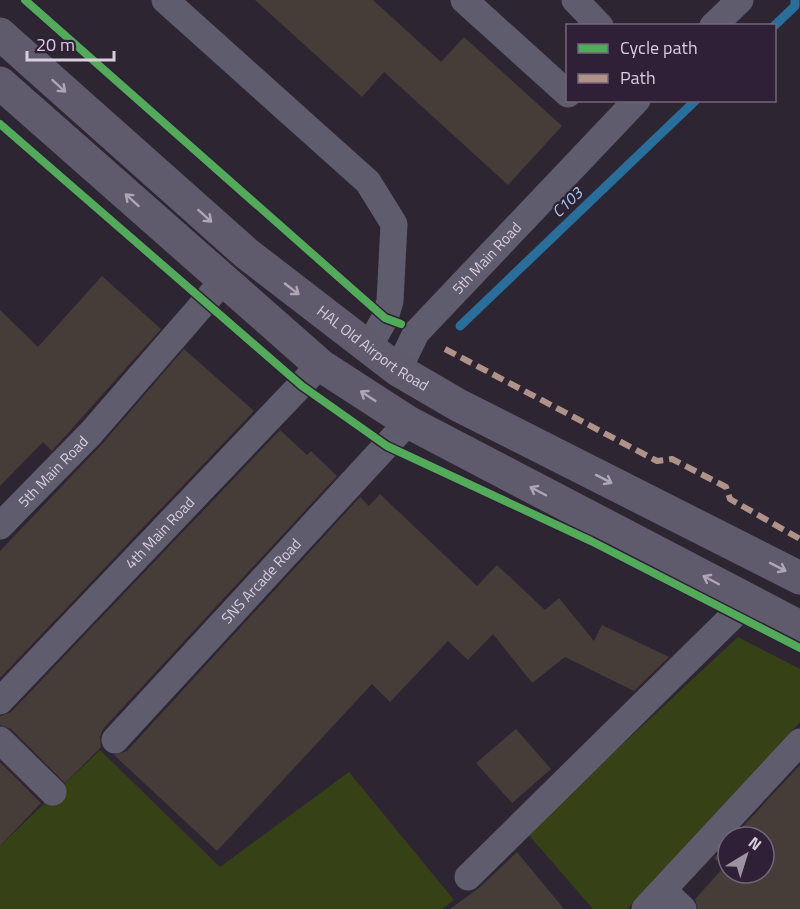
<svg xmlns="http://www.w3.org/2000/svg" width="800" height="909" viewBox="0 0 800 909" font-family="'Titillium Web',sans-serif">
<rect width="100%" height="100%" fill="#2e2532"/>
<path fill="#364216" d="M738,637L800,669V722L627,909H593L527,833Z
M100,750L220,867L349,772L454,900L442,909H0V846Z"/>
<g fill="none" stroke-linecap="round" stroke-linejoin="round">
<path stroke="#296f9b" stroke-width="9" d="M774,26L795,6V0
M460,326L696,100"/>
</g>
<path fill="#463c38" d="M255,0H373L441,62L464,37L562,126L508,185L384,72L362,97Z
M102,276L161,329L52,451L43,442L0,486V310L38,347Z
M184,349L254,411L0,678V551L102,444Z
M280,430L307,455L311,451L337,476L103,729L100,737L101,747L65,783L11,729L0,725V716L11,712Z
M380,494L477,586L497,565L545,610L559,598L594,641L602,625L669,657L634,691L565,657L532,683L493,634L468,660L448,641L390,702L372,684L217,851L114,755L127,751L360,497L369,506Z
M516,729L551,769L512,803L476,763Z
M0,762L41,803L0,846Z
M800,765V909H698L695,899L724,867L714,858L728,843V873H764V837H733Z
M517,852L564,909H450L479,888Z"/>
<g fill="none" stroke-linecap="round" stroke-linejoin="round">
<g stroke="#5f5c6d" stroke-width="27">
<path d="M165,0L368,182L394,224L390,301L385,318L368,348"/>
<path d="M464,0L568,94"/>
<path d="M575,0L600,26"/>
<path d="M713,26L740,0"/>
<path id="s1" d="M398,370L416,333L637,100"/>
<path id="s2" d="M0,526L91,433L223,281"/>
<path id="s3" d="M0,701L320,365"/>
<path d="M0,740L53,792"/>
<path id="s4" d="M115,740L408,422"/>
<path d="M468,877L748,601"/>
<path d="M663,890L683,909"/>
<path d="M645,909L800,742"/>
</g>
<g stroke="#605b6c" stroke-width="33">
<path id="s5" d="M0,34L246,253L398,370L458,405L800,578"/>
<path d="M0,83L320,365L408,422L800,627"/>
</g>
<path stroke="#af9288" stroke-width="6" stroke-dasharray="12 6" stroke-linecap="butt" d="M445,349L657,461L672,459L726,487L730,499L800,539"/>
<g stroke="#2f2037" stroke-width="11">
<path id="cycleway" d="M25,0L385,318L401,324
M0,124L302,386L387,446L591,541L800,648"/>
</g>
<use href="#cycleway" stroke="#51ab58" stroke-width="8"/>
</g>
<defs><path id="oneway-shaft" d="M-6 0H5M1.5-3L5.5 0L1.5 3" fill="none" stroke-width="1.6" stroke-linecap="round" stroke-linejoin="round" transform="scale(1.5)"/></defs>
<g stroke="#aea6b5">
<use href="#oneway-shaft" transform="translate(59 86) rotate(42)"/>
<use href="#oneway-shaft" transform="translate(132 200) rotate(-138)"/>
<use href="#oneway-shaft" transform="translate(205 216) rotate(42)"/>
<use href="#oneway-shaft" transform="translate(292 289) rotate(38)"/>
<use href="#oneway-shaft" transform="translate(368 396) rotate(-147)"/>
<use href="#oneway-shaft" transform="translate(604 479) rotate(27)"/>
<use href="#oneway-shaft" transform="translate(538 491) rotate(-152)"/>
<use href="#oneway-shaft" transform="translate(778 567) rotate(27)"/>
<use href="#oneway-shaft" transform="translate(711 580) rotate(-152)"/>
</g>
<g text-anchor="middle" stroke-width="4.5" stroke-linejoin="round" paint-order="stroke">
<g font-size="15" fill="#d8cedd" stroke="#2f2037">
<text dy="5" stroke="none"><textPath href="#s1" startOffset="144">5th Main Road</textPath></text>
<text dy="5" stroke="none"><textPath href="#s5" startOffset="488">HAL Old Airport Road</textPath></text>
<text dy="5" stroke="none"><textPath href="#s2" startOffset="76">5th Main Road</textPath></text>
<text dy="5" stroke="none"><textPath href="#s3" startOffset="232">4th Main Road</textPath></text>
<text dy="5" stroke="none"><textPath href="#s4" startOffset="216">SNS Arcade Road</textPath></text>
</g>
<g font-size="16" font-style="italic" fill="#a4d0ef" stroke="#2f2037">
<text transform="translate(567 202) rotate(-44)" y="6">C103</text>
</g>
</g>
<rect x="566" y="24" width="210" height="78" fill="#2f2037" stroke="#736679" stroke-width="1.5"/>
<rect x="578" y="44" width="30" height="9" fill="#51ab58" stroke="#736679" stroke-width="1.5"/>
<text x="620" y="54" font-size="18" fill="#d8cedd">Cycle path</text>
<rect x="578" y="74" width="30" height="9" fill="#af9288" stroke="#736679" stroke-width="1.5"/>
<text x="620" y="84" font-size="18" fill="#d8cedd">Path</text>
<g transform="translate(746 855) rotate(38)"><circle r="28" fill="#2f2037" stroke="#736679" stroke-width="1.5"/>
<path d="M0-4.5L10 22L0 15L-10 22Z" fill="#9c93a1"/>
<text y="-9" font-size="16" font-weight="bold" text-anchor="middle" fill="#d8cedd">N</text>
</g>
<path d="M27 51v9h87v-9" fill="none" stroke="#d8cedd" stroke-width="3"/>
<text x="36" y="51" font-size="18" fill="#d8cedd" stroke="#2f2037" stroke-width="4.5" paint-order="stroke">20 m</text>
</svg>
